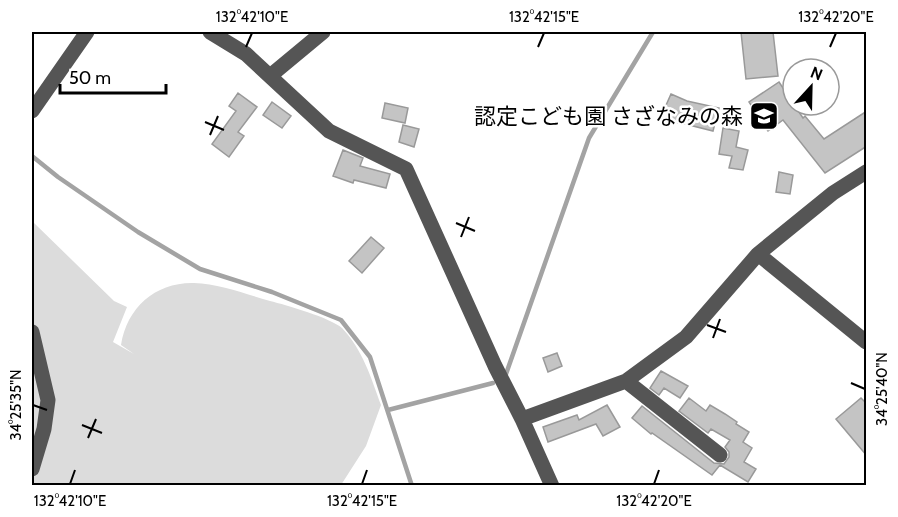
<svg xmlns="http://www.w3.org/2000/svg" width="898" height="517" viewBox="0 0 898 517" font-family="Cabin,'Noto Sans JP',sans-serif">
<rect width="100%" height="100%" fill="#fff"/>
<path fill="#dcdcdc" d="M32,221L114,301L127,307L113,342L134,354L121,345C127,307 156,282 194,283C219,284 246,294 270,301C286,305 331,318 342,328C363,350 371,378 381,405L366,446L341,485H32Z"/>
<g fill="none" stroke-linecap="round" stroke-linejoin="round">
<path stroke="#a3a3a3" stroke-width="4.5" d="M32,156L58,177L138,232L200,269L272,292L341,320L370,357L412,486
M506,374L589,138L653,32
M388,410L493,383"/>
</g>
<path fill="#c4c4c4" stroke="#999" stroke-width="1.5" d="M741,32H773L778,76L746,79Z
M779,82L803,118L805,116L824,139L867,111V146L825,173L783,120L768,131L749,102Z
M238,93L257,107L238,132L244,136L229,157L212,144L236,111L229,106Z
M671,94L687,101L719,108L713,131L681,123H668L670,114L663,112Z
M272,102L291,116L282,128L263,115Z
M385,103L408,108L405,123L382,118Z
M403,125L419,129L414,147L399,142Z
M723,128L739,131L736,147L748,150L743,170L729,168L732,156L719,154Z
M343,150L363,158L360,166L390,174L386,188L354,180L353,183L333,176Z
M779,172L793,175L790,194L776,192Z
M371,237L384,248L362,273L349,261Z
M557,353L562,366L548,372L543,358Z
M661,371L688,386L680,398L664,388L659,395L650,388Z
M689,398L706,411L710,405L725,414L737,422L736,424L749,432L743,442L752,448L744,462L756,469L748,482L720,465L712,475L652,433L651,434L632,418L642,406L714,463L724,464L729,457V452L725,447L730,440L711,429L708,433L679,411Z
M861,398L867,404V456L836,419Z
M607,405L620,427L603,436L596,424L548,442L543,427L577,415L579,420Z"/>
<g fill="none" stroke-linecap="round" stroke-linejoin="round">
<path stroke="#555" stroke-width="15" d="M210,32L246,54L329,131L406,169L495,366L522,419L552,486
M270,76L323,32
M32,111L87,32
M758,254L866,342
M32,332L48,400L44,429L32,469
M626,381L720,455
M522,419L626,381L686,337L758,254L833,193L866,172"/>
</g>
<path fill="none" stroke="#000" stroke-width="2" d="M246,47L252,33M538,47L544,33M830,47L836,33M205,122L224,130M210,135L218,116M456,223L475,231M461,237L469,217M707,325L726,332M713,338L720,319M851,383L865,389M33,405L47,410M82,425L102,433M88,438L96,419M70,484L75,470M362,484L367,470M654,484L659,470"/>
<defs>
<g id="school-square" transform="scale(1.5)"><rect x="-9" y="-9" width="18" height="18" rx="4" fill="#000" stroke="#fff"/><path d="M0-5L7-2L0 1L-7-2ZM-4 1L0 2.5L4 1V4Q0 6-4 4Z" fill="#fff"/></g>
</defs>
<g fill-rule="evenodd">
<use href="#school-square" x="764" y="116"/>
</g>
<g text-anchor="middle" stroke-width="5" stroke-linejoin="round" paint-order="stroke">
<g font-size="22" fill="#000" stroke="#fff" text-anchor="end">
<text x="743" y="124">認定こども園 さざなみの森</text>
</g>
</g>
<rect width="898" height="517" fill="none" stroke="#ffffff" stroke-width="66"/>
<g transform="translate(811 87) rotate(22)"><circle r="28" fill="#ffffff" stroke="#999999" stroke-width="1.5"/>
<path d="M0-4.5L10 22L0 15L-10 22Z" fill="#000000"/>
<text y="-9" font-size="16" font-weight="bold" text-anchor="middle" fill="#000000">N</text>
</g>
<path d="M60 84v9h106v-9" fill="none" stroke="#000000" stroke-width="3"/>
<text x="69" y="84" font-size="18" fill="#000000" stroke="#ffffff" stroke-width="4.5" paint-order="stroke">50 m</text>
<rect x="33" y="33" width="832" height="451" fill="none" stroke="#000" stroke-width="2"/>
<g font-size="15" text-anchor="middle" fill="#000">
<text x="252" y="22">132°42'10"E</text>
<text x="544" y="22">132°42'15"E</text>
<text x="836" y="22">132°42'20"E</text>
<text transform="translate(882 389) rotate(-90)" y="5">34°25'40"N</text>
<text transform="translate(16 405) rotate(-90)" y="5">34°25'35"N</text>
<text x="70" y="506">132°42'10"E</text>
<text x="362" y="506">132°42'15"E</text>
<text x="654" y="506">132°42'20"E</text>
</g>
</svg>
